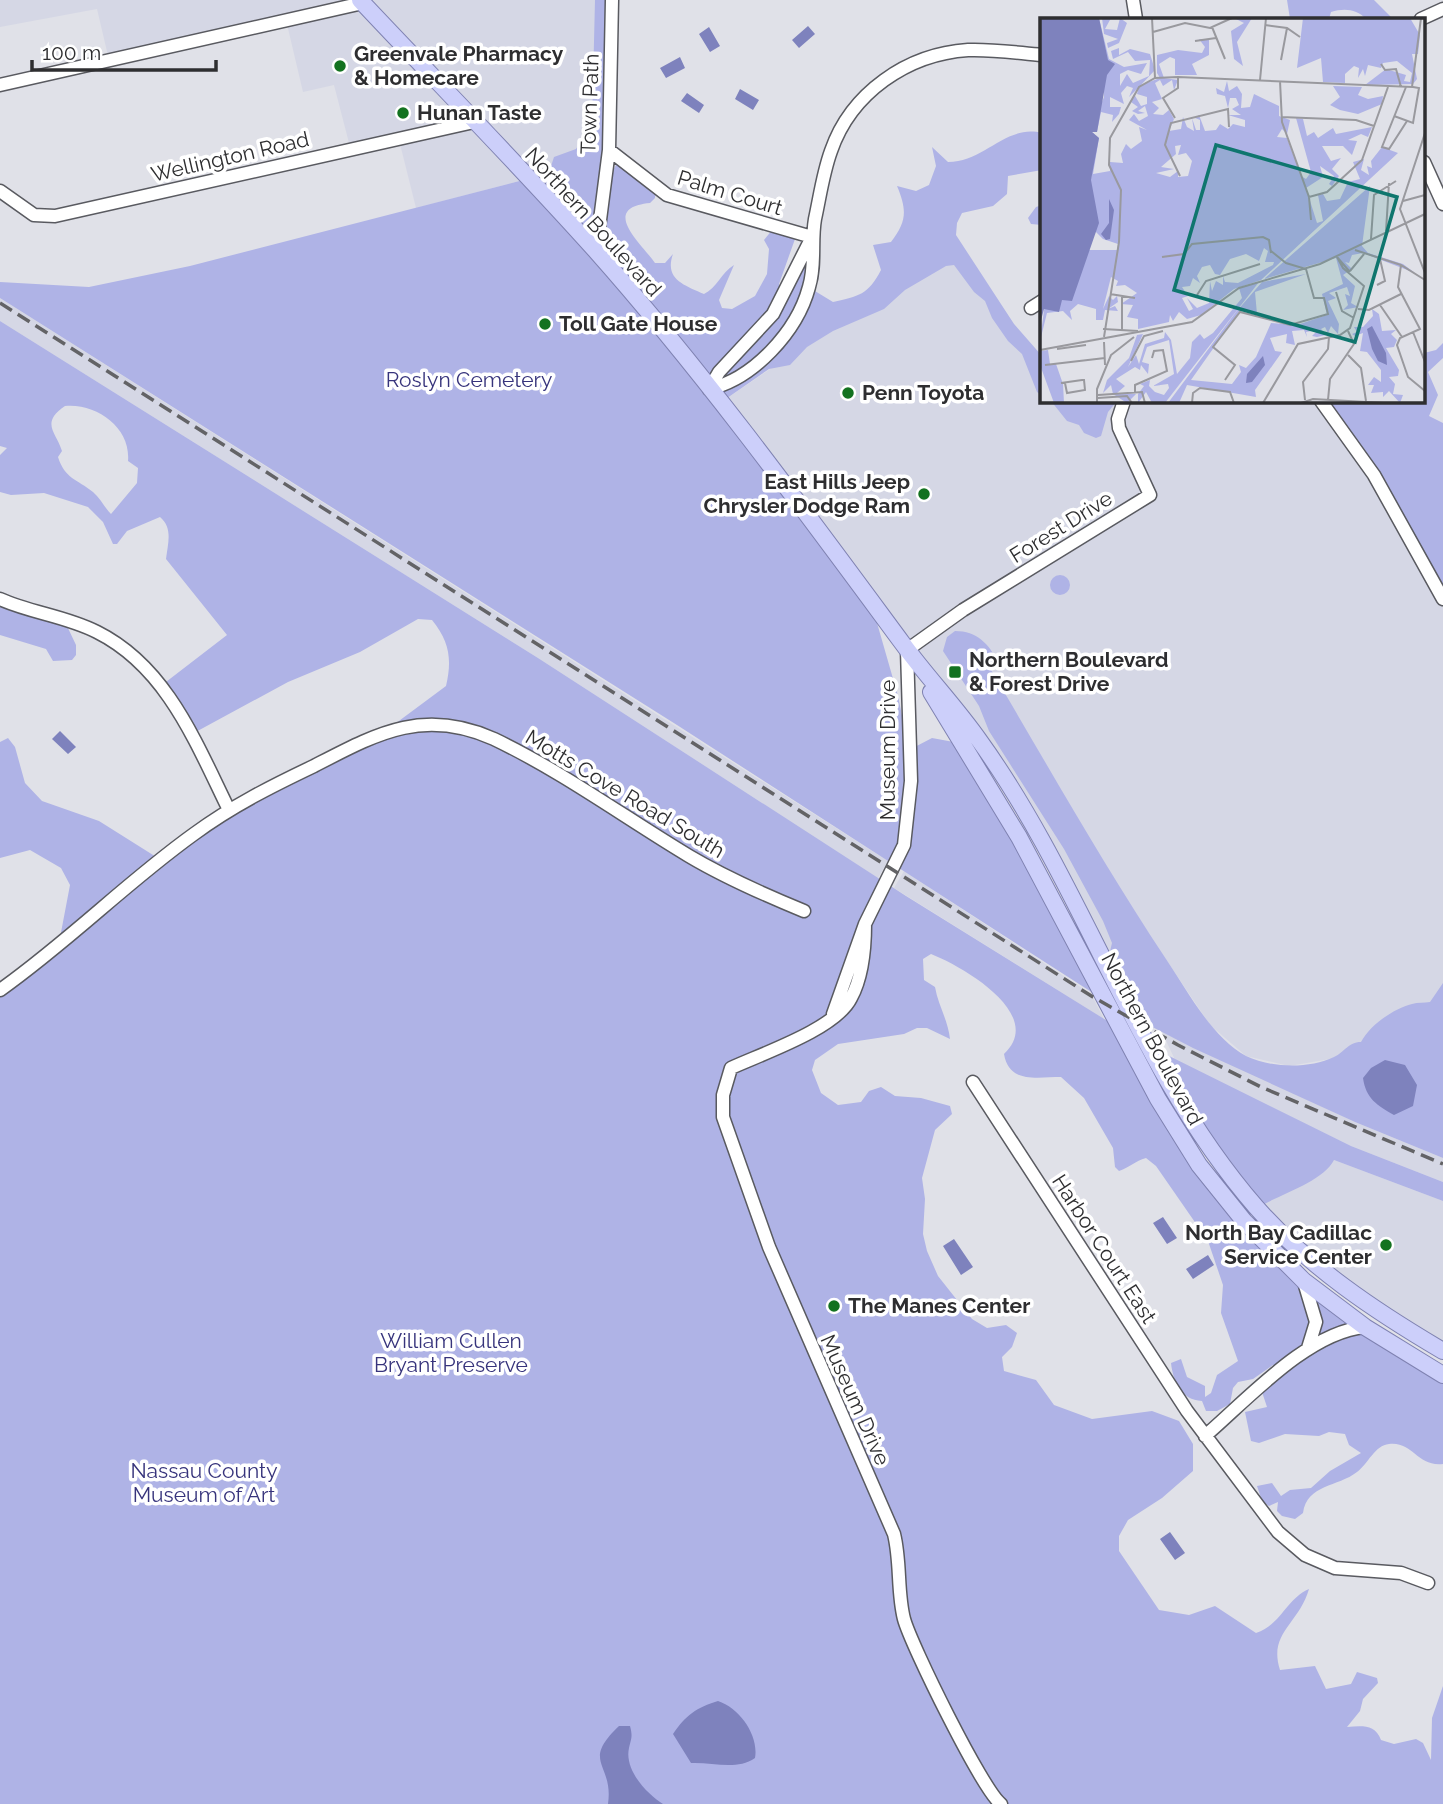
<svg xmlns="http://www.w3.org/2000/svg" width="1443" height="1804" viewBox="0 0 1443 1804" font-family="Raleway,sans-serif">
<rect width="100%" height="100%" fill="#e0e1e8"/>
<path fill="#d5d7e5" d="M0,0H614L596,251L527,179L416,208L397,132L349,143L334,85L303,92L286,20L109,60L97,9L0,27Z
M958,242L1042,365V401H1321L1374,475L1443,599V1002L1342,1057L1289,1066L1246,1056L1210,1025L1135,913L1107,964L1031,821L720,403Z
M0,298L888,861L878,878L538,658L0,321Z
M904,871L1091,994L1104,1019L894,888Z
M1162,1032L1355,1122L1443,1158V1182L1351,1146L1176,1062Z
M1334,1160L1443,1201V1351L1382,1313L1257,1208Z"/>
<path fill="#afb3e6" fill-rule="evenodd" d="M595,0H614L606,183L616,165L623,162C638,168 657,179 655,198L650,203C598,208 643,245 655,263H665L673,254C664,279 684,285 704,294C717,288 721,273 734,265L719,300L722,308L732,309L755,296L767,274L769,249L764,240L777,224L789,226L795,239L779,284L780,293L770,303L768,311L773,314L812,237L810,288L833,302C859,296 868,295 881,270L873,245L891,242C907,221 907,210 897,186L916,191L929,185L936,166L932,147L948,162C985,162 1005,124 1042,133V170L1008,176L1007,194L993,206L962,213L957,223L956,235L1014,324L1042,356V396L1037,392L1022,354L1008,341L992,318L985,301L974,292L954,265L946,266L905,290L884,309L833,331L807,347L790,365L769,369L720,403L871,602L898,696L909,750L932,738L959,743L1016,834L1107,1002L677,725L0,298V282L89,287L190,266L527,179L542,194L554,157L576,149L592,124Z
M1287,0H1374L1393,19H1366C1357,9 1344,8 1331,12L1329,19H1290Z
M1042,205V225L1031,224L1028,218L1036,207Z
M0,321L538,658L906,896L1122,1030L1158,1099L1280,1260L1443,1376V1464C1417,1467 1413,1441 1389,1444C1375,1445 1368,1464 1357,1472C1338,1487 1307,1484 1303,1513L1295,1519L1282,1516L1277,1511L1278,1502L1269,1506L1262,1501L1257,1486L1272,1483L1281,1496L1290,1490L1311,1488L1330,1471L1361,1453L1349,1445L1345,1434L1329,1432L1319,1436L1285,1434L1259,1443L1251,1441L1245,1412L1267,1407L1262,1392L1275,1368L1273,1365L1253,1379L1238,1382L1233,1388L1230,1404L1217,1411H1206L1202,1401C1181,1400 1173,1381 1171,1363L1181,1359L1187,1377L1205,1386V1397L1211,1393L1217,1375L1238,1361L1221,1313L1223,1285L1208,1241L1156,1166L1146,1158C1135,1161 1130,1167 1119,1171L1115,1167L1113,1148L1084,1098L1061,1077C1037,1077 1009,1084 1004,1054C1046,1015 964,967 931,954L923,959L924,980L935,987C938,1005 948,1020 950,1039L927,1028H917L904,1034L838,1044L815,1060L812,1070L821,1093L838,1105L861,1102L869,1091L881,1087L895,1096L921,1098L950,1106L952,1114L935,1130L922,1178L925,1199L923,1234L927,1251L938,1276L972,1319L987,1328L1006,1325L1017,1333L1012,1347L1002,1357L1004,1371L1036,1380L1054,1405L1092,1419L1152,1411L1179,1421L1193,1444V1471L1162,1498L1128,1520L1119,1536V1551L1159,1610L1189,1615L1215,1606L1256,1633C1281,1625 1286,1599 1309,1589C1299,1624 1268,1633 1280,1670L1315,1666L1326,1689L1351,1684L1357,1672L1377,1678L1378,1683L1363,1699L1360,1711L1347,1727C1362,1726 1375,1724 1381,1740L1394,1744L1416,1739L1423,1743L1431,1760L1432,1718L1443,1686V1804H0V990L59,943L70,885L61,868L30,850L0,858V742L8,738L15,747L25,783L42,801L99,821L161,860L193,834L380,735L446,686C452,660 450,642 432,620L418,619L360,652L288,682L192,734L162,685L227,635L166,559C168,543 173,528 160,517L127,531L117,544H113L103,522L88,507L44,493L11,495L0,492V455L7,448L0,446ZM65,406C97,403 131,428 128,461L138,468L137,483L111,514C105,508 100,498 93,492C77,479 65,479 58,457L62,451C56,432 40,423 65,406Z
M1443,343V358L1428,372L1438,395L1429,416L1443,423V599L1321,401H1424V353L1436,350Z
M1051,401H1117L1108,412L1101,436L1096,438L1084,433L1079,425L1067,421Z
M1050 585a10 10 0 1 1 20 0a10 10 0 1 1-20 0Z
M0,604L67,626L76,645V655L72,660L53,661L46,649L0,635Z
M955,631C977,631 989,644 998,662L990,668C1048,766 1103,864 1166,959C1187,990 1212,1038 1246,1056C1271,1068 1309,1069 1334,1057C1345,1052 1348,1042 1361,1042C1370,1025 1393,1009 1412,1004C1418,1002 1424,1003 1430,1002L1443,983V1158L1355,1122L1193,1048L1135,1018L1107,964L1112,943L1103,921L1064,849L989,731L979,706L943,651L947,637Z
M1151,1047L1351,1146L1443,1182V1201L1334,1160C1323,1182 1278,1195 1257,1208Z"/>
<path fill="#7e82bd" d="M808,26L815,34L799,48L792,40Z
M709,27L720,46L710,52L699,34Z
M680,57L685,68L666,78L660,68Z
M740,89L759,100L753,110L735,99Z
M687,93L704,105L699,113L681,101Z
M60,731L76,747L68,754L52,739Z
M1385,1060L1405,1065L1417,1085L1413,1106L1394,1115C1377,1105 1366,1099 1363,1078L1371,1068Z
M1163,1217L1177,1238L1167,1244L1153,1223Z
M954,1239L973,1267L961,1275L943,1246Z
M1208,1255L1214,1265L1193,1279L1186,1269Z
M1170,1532L1185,1553L1175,1560L1160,1539Z
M718,1701C740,1708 759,1736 755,1758C736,1771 713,1762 691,1763L673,1734C685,1716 697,1707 718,1701Z
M619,1726H630C633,1737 631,1739 629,1748C624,1770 647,1794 663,1804H608C614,1763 580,1763 619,1726Z"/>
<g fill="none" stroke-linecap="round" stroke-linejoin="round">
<g stroke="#595a60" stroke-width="15">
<path id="minor" d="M1133,0L1136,19
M1421,19L1443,9
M0,85L363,3
M609,150L667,195L812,237
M1424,162L1443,204
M0,191L34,215L55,216L474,122
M812,237L773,314L719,372L709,389C753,379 797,332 809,287C816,265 811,241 815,219C820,196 823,173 831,151C851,93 907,54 968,50C993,49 1018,53 1042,55
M596,251L609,150L612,0
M1031,308L1042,301
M1321,401L1374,475L1443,599
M0,599C31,613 66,616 97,632C167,667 196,743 229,810
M865,924C865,949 863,976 851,998C836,1029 761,1054 731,1068L723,1095V1117L769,1247L894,1534C901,1562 897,1592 904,1619C911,1645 983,1791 1001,1804
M0,990C68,942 127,882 194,834C232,806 272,786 314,766C376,734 423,707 494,739C563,772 624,817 689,856C726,878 765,895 804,911
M833,1014L865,924L904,845L911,781L907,650L963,610L1150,495L1119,428L1118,419L1124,401
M973,1082L1187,1411L1278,1532L1305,1555L1335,1568L1401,1573L1428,1583
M1304,1282L1316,1322L1308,1348
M1205,1436C1248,1399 1308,1332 1365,1327"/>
</g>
<g stroke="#7f82b1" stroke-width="18">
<path id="major" d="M360,0C438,83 519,165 595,250C705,374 804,510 903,644C927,677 956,707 979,740C1085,887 1136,1069 1256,1207C1309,1267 1375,1311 1443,1351
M931,692L1019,837L1158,1099L1199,1165L1244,1221L1304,1281L1365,1327L1443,1375"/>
</g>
<use href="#minor" stroke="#fff" stroke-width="12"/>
<use href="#major" stroke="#cccffa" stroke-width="16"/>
<path stroke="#636366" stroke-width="3.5" stroke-dasharray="14 7" stroke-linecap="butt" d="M0,303L1093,997L1178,1045L1261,1087L1443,1164"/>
</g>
<g fill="#137220" stroke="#fff" stroke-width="2.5">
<circle cx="340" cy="66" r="7"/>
<circle cx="403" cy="113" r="7"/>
<circle cx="545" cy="324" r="7"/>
<circle cx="848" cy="393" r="7"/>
<circle cx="924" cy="494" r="7"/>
<rect x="948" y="665" width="14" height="14" rx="3.5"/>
<circle cx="1386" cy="1245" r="7"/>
<circle cx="834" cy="1306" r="7"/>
</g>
<g text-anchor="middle" stroke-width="7" stroke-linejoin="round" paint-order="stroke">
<g font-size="21" font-weight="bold" fill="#2e2e30" stroke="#fff" text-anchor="start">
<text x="354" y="61">Greenvale Pharmacy<tspan x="354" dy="24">&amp; Homecare</tspan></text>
<text x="417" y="120">Hunan Taste</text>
<text x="559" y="331">Toll Gate House</text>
<text x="862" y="400">Penn Toyota</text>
<text x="910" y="489" text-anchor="end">East Hills Jeep<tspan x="910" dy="24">Chrysler Dodge Ram</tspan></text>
<text x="969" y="667">Northern Boulevard<tspan x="969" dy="24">&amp; Forest Drive</tspan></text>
<text x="1372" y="1240" text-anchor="end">North Bay Cadillac<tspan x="1372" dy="24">Service Center</tspan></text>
<text x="848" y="1313">The Manes Center</text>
</g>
<g font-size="21" fill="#2e2e30" stroke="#fff">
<text transform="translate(590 104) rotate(-88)" y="7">Town Path</text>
<text transform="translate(230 157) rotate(-13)" y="7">Wellington Road</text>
<text transform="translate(730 193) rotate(17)" y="7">Palm Court</text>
<text transform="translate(593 222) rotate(48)" y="7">Northern Boulevard</text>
<text transform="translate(1061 527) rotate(-32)" y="7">Forest Drive</text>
<text transform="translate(888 750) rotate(-90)" y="7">Museum Drive</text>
<text transform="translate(625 794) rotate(31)" y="7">Motts Cove Road South</text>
<text transform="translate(1152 1039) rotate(62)" y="7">Northern Boulevard</text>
<text transform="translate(1104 1249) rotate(57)" y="7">Harbor Court East</text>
<text transform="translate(855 1400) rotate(66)" y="7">Museum Drive</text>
</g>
<g font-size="21" fill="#37347c" stroke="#fff">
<text x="469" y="387">Roslyn Cemetery</text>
<text x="451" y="1348">William Cullen<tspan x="451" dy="24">Bryant Preserve</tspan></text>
<text x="204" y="1478">Nassau County<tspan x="204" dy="24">Museum of Art</tspan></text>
</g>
</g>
<g transform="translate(1040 18)">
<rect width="385" height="385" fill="#e0e1e8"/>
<path d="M57,0H59L69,41L84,49L107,45L101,56L88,52L80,56V68L87,56L93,65L109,58L110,42L95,43L88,34L73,41L71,33L79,30V37L90,31L110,36L115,52L101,67L120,60L117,55V37L138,32L162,35L165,29L159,21H169V37L152,46L157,57H135V41L130,39L119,46L124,60L138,62L134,72L132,62L123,68L120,62L115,65L122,81L112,84L119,90L113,96L123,97L129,92L134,101L129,113L141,111L143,99L147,109L154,113L152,100L156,112H160V102L155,100L159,97L165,113L176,112L180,106L188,111L193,106L205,109V102L188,97H201L192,91L199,87L196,80H190L188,90L185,78L177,76L176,70L184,74L187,63L189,73L197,68L202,76L201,90L210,89L214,76L239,88V98L250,102L247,116L242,111L237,119L247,120L261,158L266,161L271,154L256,100L263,101L267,118L274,114L278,120L293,110L296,116L332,109L328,119L321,116L308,122L317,123L312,137L303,128H282L291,143L301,140L292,151L299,158L292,168L289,166L294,158L280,148L283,159L266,170L277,205L283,203L278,177L283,176L287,183L300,181L308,164L320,161L313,144L324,141L321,152L329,157L327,148L332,150L331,143L342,129L358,135L221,262L194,271L161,297L147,301L139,294L133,303L130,297L129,304L98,311V301L87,299L93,287L81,286L97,275L85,267L76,268L78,263L71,259L63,291L69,278L73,282L77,278L78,284L68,291L75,288L78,293L65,292L63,302H56V291L38,286L30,293L32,302L23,293L7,295L0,323L5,285L14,260L37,239L48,210L47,200L57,205L47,194L52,152L49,136L43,130L64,79V43L53,30L60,17ZM87,68L93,70L89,79L99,69L97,76L107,79V86L101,88L94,76L91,84L98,89L92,93L98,96L105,95L98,93L105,88L108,98L99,103L94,96L89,102L107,112L99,109L102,123L91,131L86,126L81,136L83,145L70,144V153L53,156L59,120L52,114H57L61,94L73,97L72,104L79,96L81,89H70V79L84,86L81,75ZM141,127L138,137L146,135L152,143L148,158L138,159V153L130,159L116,155L134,151L121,149L136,136L135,128ZM54,212L63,221L78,226L77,232H48ZM224,230L228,233L225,244H234L233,247L198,265L185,264L183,258V267L176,263L172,273L170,263L169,285L157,290L147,280L153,291L149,293L142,280L148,278L142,269L150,268L153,260L160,265L157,258L162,249L170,247L175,256L180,257L190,241L206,236L219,243ZM71,0L65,11L77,12L80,0L87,5L79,25L68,30L67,25L78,21L64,16L62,0ZM194,0H212L197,24L203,48L194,41L191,13L204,5ZM263,0H370L380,17L378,36H372L377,61L373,66L325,67L346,51L366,57L364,63L370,64L372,55L357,43L343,45L341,50L328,47L325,58L323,51L318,60L319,50L314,48L305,56V65L283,64L281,40L257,50ZM293,68L322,69L318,77L328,81L343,78L342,86L318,96L300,92L290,87L300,79ZM330,168L322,228L328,235L363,246L375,255L323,235L312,237L309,245L305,244L312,251L303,257L315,268L311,285L318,289L303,292L308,287L305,276L310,278L307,269L289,275L296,280L288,283L299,306L298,316L291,308L288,315L285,309L281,311L286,317L277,319L272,318L278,312L266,314L267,319L264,312L252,313L255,327L246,325L247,316L230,320L235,333L242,334L215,372L216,379L147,367L139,385H128L196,294L222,264L266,256L215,274L217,296L201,291L151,362L192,366L201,354L199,347L206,350L216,339L231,305L257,307L287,297L282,276L303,266L296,240L224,261ZM219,264L125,385H112L106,374L98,385V376L104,368L100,366L110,362L109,368L115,374L124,377L129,370L128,366L113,368L134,356L129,322L107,329L102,344L109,346L108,356L101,347L100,352L95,349L76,361L85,368L77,375L96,376L87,385L73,376L71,367L63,375L67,362L89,340L97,317L103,316L88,349L96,337L99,346L105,326L124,320L125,314L131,322L137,356L150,340L152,324L160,316L164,321L173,315L202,280L199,270ZM332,291L339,296L342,313L356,312L351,316L357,322L354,329L346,330L359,352L358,358L349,359L355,366L353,376L363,377L360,385L349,373L343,379V374L331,375L334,367H328L334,359L341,364V352L327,334L320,333L323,315L315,318L312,316L317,314L314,309H323L333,298ZM8,332L10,346H16L23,366L24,385H14L0,347V333Z" fill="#afb3e6" fill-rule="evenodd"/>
<path d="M0,0H59L68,42L75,46L67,57L57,114H52L59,120L51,162L59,205L32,283L22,282L19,294L4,291L0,306ZM69,181L74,192L70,221L66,222L61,216L69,205ZM332,308L346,335L347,347L338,343L332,331L327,311ZM223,338L225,347L212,364L206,365L207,356Z" fill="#7e82bd"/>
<path fill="none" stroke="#99999e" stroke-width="2" d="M112,0L115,60M225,7L247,10L260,19M172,9L185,41M113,14L145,5L170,10L192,0M155,23L176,20M241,42L247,10M341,46L345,52L356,51L361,69M220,62L226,0M240,63L242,104L269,179L271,202M366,69L342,129L349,131L367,103M354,98L373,105L379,70L373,69M241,99L316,102L334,108M135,100L123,80L138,70V59M385,115L360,191L385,255M140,158L125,127L131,105L188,91L189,109M269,179L287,174L322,142L348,69M363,183L385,177M346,213L349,165M331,221L334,177L356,163M315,232L361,247L385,262M122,239L144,236L152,226L223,219L229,222L231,235M361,247L358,269L380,311L360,320L357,327L368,359L385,373M310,253L324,236M337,267L345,263L340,241M296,274L302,293L314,300M70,276L95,280M157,277L166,263L220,246M340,287L362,319M318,291L329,292L361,276M63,311L98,313M82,312V278M373,314L385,344M64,319L79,224L81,172L69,147L70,120L99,69L115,60L138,59L372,69L381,0M64,324L65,347M17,331L46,327M0,332L152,304L199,270L280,246L385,196M308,337L321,350L326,383M91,343L104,318L123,313M5,347L65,340M185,362L195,347L173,329L200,294L250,307L288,296L284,280H274L266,251L246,245L231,233M21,365L42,362H44L45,372L27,375L25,365M95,374V367L127,353L123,332L114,333L112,340M58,377L102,374L105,385M58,380L87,378L92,385M265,382L263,364L288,331L289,319M288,382L290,361L314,326L308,313M57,385V371L71,337L94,319M152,385L153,375L160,370L190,374L194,385M223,385L258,326L300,317L310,310L324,268L303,250L297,239L310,254M261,385L273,381L344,385"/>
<path fill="#0f766e" fill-opacity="0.15" stroke="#0f766e" stroke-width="3.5" d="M176,127L357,179L315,324L134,272Z"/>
<rect width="385" height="385" fill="none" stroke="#2e2e30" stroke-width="3.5"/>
</g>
<path d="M32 60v10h184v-10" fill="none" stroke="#2e2e30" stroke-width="3.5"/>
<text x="42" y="60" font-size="21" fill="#2e2e30" stroke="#ffffff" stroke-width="5" paint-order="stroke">100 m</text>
</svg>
